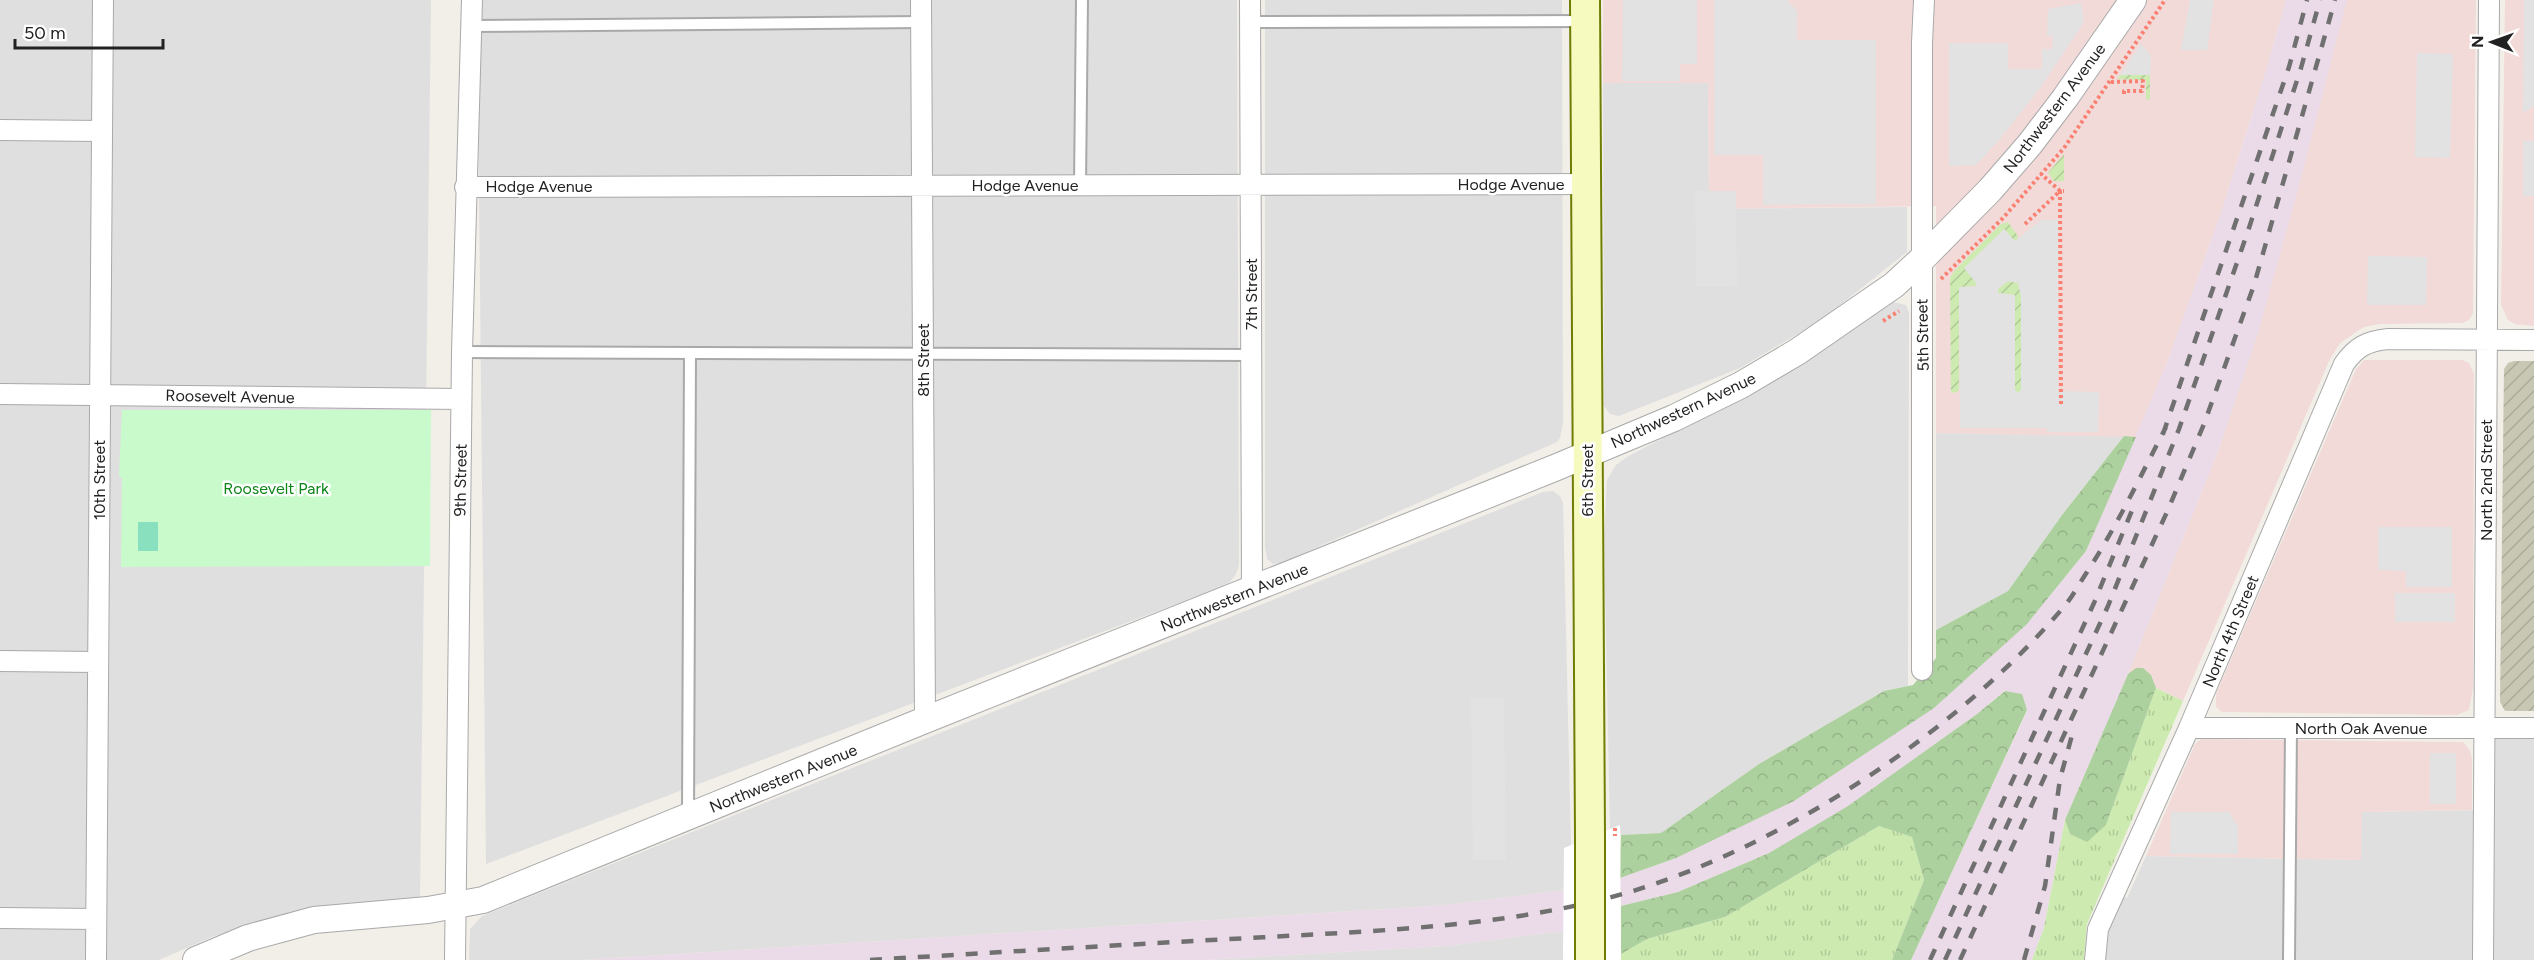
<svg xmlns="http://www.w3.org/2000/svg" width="2534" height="960" viewBox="0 0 2534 960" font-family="Figtree,sans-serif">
<defs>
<pattern id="construction-furrows" width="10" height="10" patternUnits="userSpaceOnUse" patternTransform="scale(1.5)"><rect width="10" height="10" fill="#c7c7b4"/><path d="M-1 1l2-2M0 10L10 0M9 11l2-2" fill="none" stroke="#abab9a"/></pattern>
<pattern id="grass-tufts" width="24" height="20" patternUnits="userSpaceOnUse" patternTransform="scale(1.5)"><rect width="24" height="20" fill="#cdebb0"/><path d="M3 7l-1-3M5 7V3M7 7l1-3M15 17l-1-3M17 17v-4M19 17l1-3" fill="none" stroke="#b0c997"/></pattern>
<pattern id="forest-crowns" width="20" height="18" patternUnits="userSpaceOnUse" patternTransform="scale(1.5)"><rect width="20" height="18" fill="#add19e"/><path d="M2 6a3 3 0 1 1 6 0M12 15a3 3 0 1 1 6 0" fill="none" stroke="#95b388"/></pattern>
<pattern id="garden-furrows" width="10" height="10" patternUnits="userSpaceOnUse" patternTransform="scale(1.5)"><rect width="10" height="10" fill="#cdebb0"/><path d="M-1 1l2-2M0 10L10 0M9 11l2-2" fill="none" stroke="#b0c997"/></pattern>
</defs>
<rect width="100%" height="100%" fill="#f2efe9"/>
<path fill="#e0dfdf" d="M0,0H431L420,897L289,915L214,936L159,960H0Z
M477,0H1237L1239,565L1236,574L1230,582L1219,588L486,864Z
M1265,0H1562L1563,423L1560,438L1557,442L1281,563L1273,564L1267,559L1265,547Z
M1603,83H1708L1709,209L1907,207V252L1821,320L1740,368L1619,416L1610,414L1604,406Z
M1893,302L1906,305L1909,313L1908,686L1884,691L1759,764L1661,833L1621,835L1620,826L1610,830L1604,538L1607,480L1616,465L1627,457L1801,365Z
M1936,433L2124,436L2062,515L2008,591L1936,630Z
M1553,491L1560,496L1563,503L1571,846L1564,849V890L1447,905L583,960H469L470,929L482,916L1543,492Z
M2484,728H2534V960H2095L2114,892L2127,898L2146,856L2361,860V812L2485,810Z
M1564,931L1563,960H1206L1446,946Z"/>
<path fill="#f2dad9" d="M1603,0H2286L2268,64L2221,213L2167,363L2136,437L1936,433V206L1709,209L1708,83H1603Z
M2347,0H2476L2473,313L2469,320L2462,323L2380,324L2364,327L2340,343L2330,359L2183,701L2128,674L2219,449L2258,333Z
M2505,0H2534V326L2515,324L2508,320L2501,305Z
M2364,360H2463L2469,363L2474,374L2473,688L2469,710L2457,715L2222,712L2216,707V694L2356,369Z
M2201,739L2463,742L2470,750L2472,759V810L2362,812L2361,860L2146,856L2195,744Z"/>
<path fill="#ebdbe8" d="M2286,0H2347L2297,193L2258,333L2219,449L2128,674L2065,820L2044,928L2032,960H1911L2027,711L2004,691L1977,714L1848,807L1769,853L1678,892L1621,906L1620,878L1676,858L1934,708L2030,620L2086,551L2167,363L2221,213L2268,64Z
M1564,890V931L1446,946L1206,960H583L1447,905Z"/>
<path fill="url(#construction-furrows)" d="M2514,361H2534V711H2505L2500,702L2504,369L2508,363Z"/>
<path fill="url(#grass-tufts)" d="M2156,688L2183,701L2087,924L2084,960H2032L2044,928L2065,820L2070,834L2106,825Z
M1879,826L1912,837L1924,880L1892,960H1621V954L1647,939L1725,917Z"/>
<path fill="url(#forest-crowns)" d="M2124,436L2136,437L2086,551L2027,624L1934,708L1794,801L1676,858L1620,878L1621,835L1661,833L1759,764L1884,691L1913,685L1936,658V630L2008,591L2062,515Z
M2136,668H2143L2151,675L2156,688L2106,825L2087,842L2070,834L2065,820L2128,674Z
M2005,691L2022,694L2027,710L1911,960H1892L1924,880L1912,837L1879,826L1725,917L1647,939L1621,954V906L1678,892L1769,853L1848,806L1977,714Z"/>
<path fill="#c8facc" d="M122,410H431L430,566L121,567L122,478L119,476Z"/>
<path fill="url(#garden-furrows)" d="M2120,75H2150V100L2146,99V80L2117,79Z
M2064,154V181H2054L2048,173Z
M2008,222L2018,236L2017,241L2013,240L2004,229L1976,281V286L1959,287V390L1957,392L1951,393L1950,278L1954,271L2001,224Z
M2008,281L2018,283L2021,296V390L2018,393L2015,390V295L1998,293V289Z"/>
<path fill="#88e0be" d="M138,522H158V551H138Z"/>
<path fill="#e2e2e2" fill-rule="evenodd" d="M1623,0H1697V64H1680V81H1622Z
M1714,0H1787L1797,11V40H1876V204L1763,205V155H1714Z
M2190,0H2214L2207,50H2181Z
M2524,0H2534V106L2523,113Z
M2081,3L2084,22L2040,88L2000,139L1976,165L1949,166V43H2008V69H2042V49H2052L2053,36H2047L2048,9Z
M2141,44L2151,56L2150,75H2120Z
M2417,53L2453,54L2450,158L2415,157Z
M2523,141H2534V196H2523Z
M1695,191H1736L1737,286L1696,287Z
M2041,220H2058V391L2099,392L2098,432H2047V428H1960L1959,287H1974L1977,284L1964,268L2004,229L2015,241ZM2008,281L2018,283L2021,296V390L2018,393L2015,390V295L1998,293V289Z
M2368,256L2427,257L2426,305H2367Z
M2378,527H2452V587H2406V571L2378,570Z
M2395,593H2455V622H2395Z
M1471,698H1504L1506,860H1473Z
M2430,753H2456V804H2430Z
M2171,812H2229L2238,826V854H2170Z"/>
<path fill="#fff" d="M1620,825L1621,960H1563L1564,848Z"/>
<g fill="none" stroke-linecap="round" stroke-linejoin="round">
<g stroke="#a9a9a9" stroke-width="14">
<path id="service" d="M1251,22L1585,21
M472,26L921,22
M1080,185L1082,0
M462,352L1251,355
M688,815L690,353
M2289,960L2291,728"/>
</g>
<g stroke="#a9a9a9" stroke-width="22">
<path id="minor" d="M921,0L925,720
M1250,0L1252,589
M0,130L102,131
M465,187L1586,184
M0,394L461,399
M0,661L98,662
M1922,670V43L1924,0
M2189,728H2534
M0,918L96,919
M96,960L103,0
M455,960L462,352L472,0
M2095,960L2098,929L2189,728L2344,364C2356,347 2367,341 2388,339L2534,340
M2483,960L2489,0"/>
</g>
<g stroke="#a9a9a9" stroke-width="28">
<path id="tertiary" d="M196,960L248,938L314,920L428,910L483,900L925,720L1557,467L1674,418L1741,385L1797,352L1849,316L1894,285L1922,259L1990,190L2030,144L2065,98L2133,0"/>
</g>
<g stroke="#707d05" stroke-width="32">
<path id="secondary" d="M1585,0L1590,838"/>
</g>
<path stroke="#fa8072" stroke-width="4" stroke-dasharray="3 3" stroke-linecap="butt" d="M2111,82L2143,81L2142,91H2124V97
M2025,224L2060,191L2041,174
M1941,279L2003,218L2064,148L2165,0
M1883,321L1899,311
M2061,404L2060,191H2064"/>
<use href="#service" stroke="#fff" stroke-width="10"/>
<use href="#minor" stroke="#fff" stroke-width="20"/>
<use href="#tertiary" stroke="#fff" stroke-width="26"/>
<use href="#secondary" stroke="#f7fabf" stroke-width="28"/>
<path stroke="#707070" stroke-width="4.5" stroke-dasharray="12 12" stroke-linecap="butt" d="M2163,434L2289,67L2307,0
M870,960C1002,952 1135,944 1268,937C1390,930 1515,926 1633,891C1786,844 1958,731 2062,609C2072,598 2079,584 2087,572C2117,526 2141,475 2166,427
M1930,960L2094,603L2135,503
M1945,960L2108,606L2179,429L2248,231L2301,68L2320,0
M1960,960L2167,512L2204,424L2254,285L2335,0
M2024,960L2045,886L2060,779L2074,728"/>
<g stroke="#707d05" stroke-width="32" stroke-linecap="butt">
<path id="secondary-bridge" d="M1590,960V838"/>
</g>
<path stroke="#fa8072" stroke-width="4" stroke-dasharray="3 3" stroke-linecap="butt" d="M1615,828V836"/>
<use href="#secondary-bridge" stroke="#f7fabf" stroke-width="28"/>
</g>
<g text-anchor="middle" stroke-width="5" stroke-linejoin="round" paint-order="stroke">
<g font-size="16" fill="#222" stroke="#fff">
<text transform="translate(2054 108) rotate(-53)" y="6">Northwestern Avenue</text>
<text x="1511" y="190">Hodge Avenue</text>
<text x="1025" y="191">Hodge Avenue</text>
<text x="539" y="192">Hodge Avenue</text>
<text transform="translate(1251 294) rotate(-90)" y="6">7th Street</text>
<text transform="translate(1922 335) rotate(-91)" y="6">5th Street</text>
<text transform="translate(923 360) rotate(-90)" y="6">8th Street</text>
<text transform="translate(230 396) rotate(1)" y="6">Roosevelt Avenue</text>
<text transform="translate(1683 410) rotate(-25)" y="6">Northwestern Avenue</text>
<text transform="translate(99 480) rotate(-90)" y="6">10th Street</text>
<text transform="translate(460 480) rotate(-89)" y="6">9th Street</text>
<text transform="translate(1587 480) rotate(-90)" y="6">6th Street</text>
<text transform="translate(2486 480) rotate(-90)" y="6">North 2nd Street</text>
<text transform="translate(1234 597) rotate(-22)" y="6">Northwestern Avenue</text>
<text transform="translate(2230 631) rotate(-67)" y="6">North 4th Street</text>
<text x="2361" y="734">North Oak Avenue</text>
<text transform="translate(783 778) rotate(-22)" y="6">Northwestern Avenue</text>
</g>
<g font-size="16" fill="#0c8416" stroke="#fff">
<text x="276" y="494">Roosevelt Park</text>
</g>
</g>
<g transform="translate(2492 42) rotate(271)" stroke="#ffffff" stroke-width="4.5" paint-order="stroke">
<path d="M0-4.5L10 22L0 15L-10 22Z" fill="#222222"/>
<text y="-9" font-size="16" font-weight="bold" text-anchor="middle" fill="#222222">N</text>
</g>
<path d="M15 39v9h148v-9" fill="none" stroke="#222222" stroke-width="3"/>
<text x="24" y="39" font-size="18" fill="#222222" stroke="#ffffff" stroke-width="4.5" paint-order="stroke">50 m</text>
</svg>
